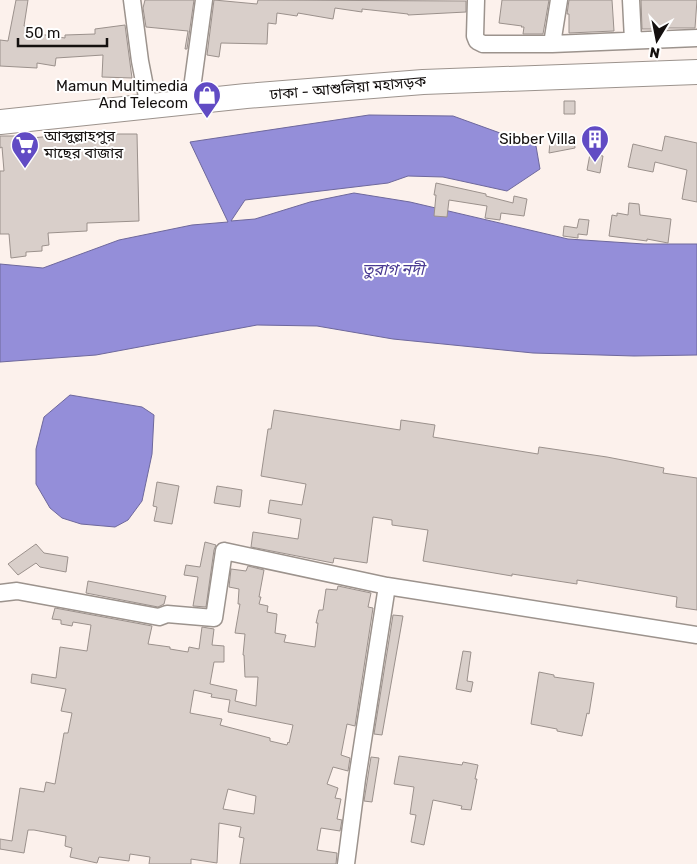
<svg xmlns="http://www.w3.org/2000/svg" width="697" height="864" viewBox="0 0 697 864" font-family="Rubik,'Noto Sans Bengali',sans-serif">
<rect width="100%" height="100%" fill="#fcf1ec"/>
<path fill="#948ed9" stroke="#6e689c" d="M369,115L453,116L536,146L540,169L507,191L443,177L408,176L388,183L245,200L231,221L255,219L310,202L354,193L410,202L568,239L644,244H697V355L634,356L533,353L393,339L317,326L257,325L96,355L0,362V264L43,268L119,240L192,225L228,222L190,142Z
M70,395L142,407L154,415L152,454L142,501L128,520L115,527L81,524L62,518L50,508L36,484V449L44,417Z"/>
<path fill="#d9cfca" stroke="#9b918c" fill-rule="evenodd" d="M16,0H28L24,26L40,30L39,34L65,38V35L95,34V29L125,25L132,78L102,77L103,55L56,58L55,66L37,63V68L0,66V40L8,41Z
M145,0H194L187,49H185L188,31L146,27L143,8Z
M214,0L257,4L258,0L466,1V12L408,15V14L362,9V12L335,8L333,19L298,13L297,16L277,13L276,24L268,23L267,44L221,43L219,57L207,55Z
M502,0H549L543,34H523L524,27H521L522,26L499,23Z
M569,0H612L614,31L569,33V14H567Z
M641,0H697L695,28H667V29H642Z
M564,101H575V114H564Z
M117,134H137L139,221L87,223V231L48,233L49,245L42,246V251L26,252V256L11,258L9,234H0V171H4L2,147L0,148V136H20V139L53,136Z
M665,136L697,143V202L682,199L687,170L655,162L653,172L628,167L633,144L662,151Z
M574,139L575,148L549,153L550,142Z
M590,154L603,156L600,173L587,170Z
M436,183L486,194V196L513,203L514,196L527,199L524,216L501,213L500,220L485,218L487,206L449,200L447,217L434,216L436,195H434Z
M629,203L639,204L640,215L671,219L668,243L647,239V241L609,236L612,215L617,216V213L628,215Z
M579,219L589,220L587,235L578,234V238L563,236L564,226L577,228Z
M274,410L400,430L401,420L435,425L433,437L538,454L539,447L607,457L664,468L663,473L697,478V610L676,607L677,597L577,580V584L512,574V576L423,561L428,530L392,525V520L373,517L367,563L334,558L333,563L251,547L253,532L298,539L301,519L268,513L270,500L302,505L306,484L261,476L268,429H271Z
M157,482L179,486L172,524L154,521L157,507L153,506Z
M217,486L242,490L240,507L214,503Z
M205,542L216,545L214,550L206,607L193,606L198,577L184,575L186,565L200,567Z
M36,544L44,553L68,557L66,572L40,567L36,563L18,575L8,564Z
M248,566L264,570L259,597H261L259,604L268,606L267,612L277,614L275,633L286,635L284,642L315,647L318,623H316L319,610H323L326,589L337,590L338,586L371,593L368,607L373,608L355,726L347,724L341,755L350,758L348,771L333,767L327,784L338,788L335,798L341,799L337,819L342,820L340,831L321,828L317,850L337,853L336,864H240L244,838L239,837L241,827L219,823L217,863L191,859V864H149L150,857L130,854L129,861L99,857L97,863L70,857L72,848L65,846L66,836L34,830H28L24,853L0,849V839L12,841L20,788L44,792L46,782L55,784L64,733H68L72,713L61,711L66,689L31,683L32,674L56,678L60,647L87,651L91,625L73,622L72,626L61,624V620L52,619L55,608L152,626L148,644L170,647V649L188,652L189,647L199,649L202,627L214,629L212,645L224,646V662H214L210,684L237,690L235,701L256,706L258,677H245L244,655H243L245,634L235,633L240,604H238L239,589L229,587L231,569L246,571ZM194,690L212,694L211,697L230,700L228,712L293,725L289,743L288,742L287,745L270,741V738L220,725L222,719L190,713ZM228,789L256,796L254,814L223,809Z
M88,581L166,596L164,604L158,607L86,593Z
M393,615L403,616L382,735L374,734Z
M463,651L471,652L467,681L473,682L471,692L456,689Z
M539,672L554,675V677L594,683L589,714L587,713L582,736L557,731V729L531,724Z
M399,756L462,765L463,762L478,765L475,779H477L471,810L461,809L462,806L433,800L424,845L411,842L416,815L410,814L414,787L394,784Z
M371,757L379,758L372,802L364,801Z"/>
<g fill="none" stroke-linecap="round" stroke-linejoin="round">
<g stroke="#9c938d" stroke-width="19">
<path id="minor" d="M132,0L140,61L149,107
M476,0L475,36L477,41L483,44H552L697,38
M631,0L633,40
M552,44L559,0
M190,103L204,0
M0,593L17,591L159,617L167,614L214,618L224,551L387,586
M346,864L357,779L387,586L697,635"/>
</g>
<g stroke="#9c938d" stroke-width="26">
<path id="highway" d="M0,122L246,96L423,82L697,72"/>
</g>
<use href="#minor" stroke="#fff" stroke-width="16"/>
<use href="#highway" stroke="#fff" stroke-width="24"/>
</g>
<defs>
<g id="shop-pin" transform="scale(1.4375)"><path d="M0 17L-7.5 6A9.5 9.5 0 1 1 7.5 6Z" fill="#614bc4" stroke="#fff"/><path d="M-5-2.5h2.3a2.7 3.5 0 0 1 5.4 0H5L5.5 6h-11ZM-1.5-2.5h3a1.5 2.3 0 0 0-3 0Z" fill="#fff"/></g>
<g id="building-pin" transform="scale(1.4375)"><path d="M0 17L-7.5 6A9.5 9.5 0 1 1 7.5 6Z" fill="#614bc4" stroke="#fff"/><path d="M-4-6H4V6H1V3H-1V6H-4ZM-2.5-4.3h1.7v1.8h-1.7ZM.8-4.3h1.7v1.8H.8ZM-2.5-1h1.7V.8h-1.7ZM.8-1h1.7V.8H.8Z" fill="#fff"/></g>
<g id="supermarket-pin" transform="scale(1.4375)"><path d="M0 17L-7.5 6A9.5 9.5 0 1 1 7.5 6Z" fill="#614bc4" stroke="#fff"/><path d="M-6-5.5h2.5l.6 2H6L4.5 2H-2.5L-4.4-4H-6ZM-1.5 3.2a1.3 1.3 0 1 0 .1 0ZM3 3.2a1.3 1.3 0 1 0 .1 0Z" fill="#fff"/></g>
</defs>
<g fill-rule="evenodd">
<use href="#shop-pin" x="207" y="95"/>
<use href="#building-pin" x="595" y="139"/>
<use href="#supermarket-pin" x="25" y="145"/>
</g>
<g text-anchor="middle" stroke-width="4" stroke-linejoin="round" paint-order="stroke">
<g font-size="15" fill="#14100f" stroke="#fff" text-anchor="end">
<text x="188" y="91">Mamun Multimedia<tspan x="188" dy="17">And Telecom</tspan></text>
<text x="44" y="141" text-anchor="start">আব্দুল্লাহপুর<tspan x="44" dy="17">মাছের বাজার</tspan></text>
<text x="576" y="144">Sibber Villa</text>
</g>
<g font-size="15" fill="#14100f" stroke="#fff">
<text transform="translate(348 88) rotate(-5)" y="5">ঢাকা - আশুলিয়া মহাসড়ক</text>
</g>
<g font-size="16" font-style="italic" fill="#4a3b93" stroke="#fff">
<text x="393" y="275">তুরাগ নদী</text>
</g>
</g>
<g transform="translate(657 40) rotate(190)" stroke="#ffffff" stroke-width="4" paint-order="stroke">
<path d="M0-4L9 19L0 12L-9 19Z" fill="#14100f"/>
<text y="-8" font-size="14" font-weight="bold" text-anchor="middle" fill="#14100f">N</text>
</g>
<path d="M18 38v8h89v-8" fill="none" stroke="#14100f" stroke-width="2.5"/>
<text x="25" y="38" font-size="15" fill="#14100f" stroke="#ffffff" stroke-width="4" paint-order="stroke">50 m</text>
</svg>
